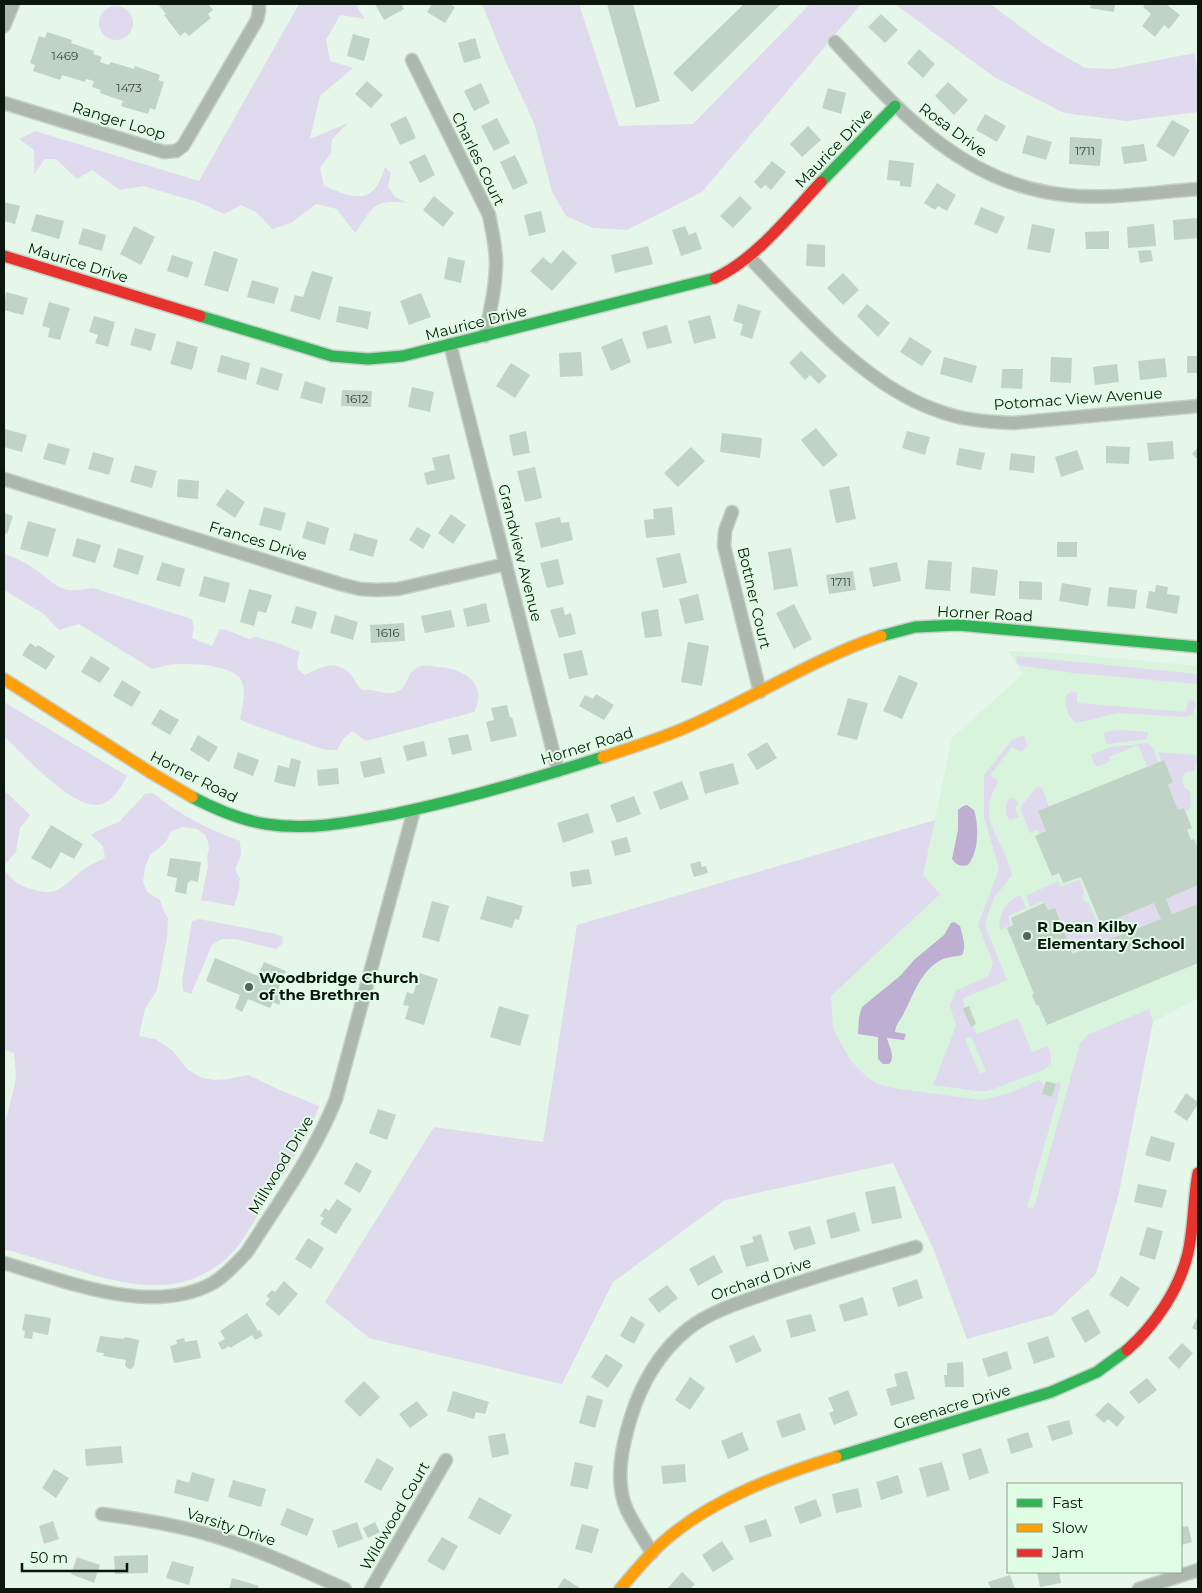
<svg xmlns="http://www.w3.org/2000/svg" width="1202" height="1593" viewBox="0 0 1202 1593" font-family="Montserrat,sans-serif">
<rect width="100%" height="100%" fill="#e6f6e9"/>
<path fill="#d8f4dd" d="M1008,651L1061,653L1198,666V998L1110,1045L1042,1247L933,1248L877,1127L774,1014L923,875L952,738L1023,674Z"/>
<path fill="#e0daee" fill-rule="evenodd" d="M299,4H355L365,19L340,15L326,40L330,61L353,68L320,96L310,139L348,123L332,139L331,153L320,168L324,186C355,199 374,206 385,167L391,173L388,187L395,197L408,203C373,199 374,206 355,233L337,209L316,204L291,223L272,229L256,212L241,205L224,214L198,202L143,186L120,190L92,170L77,179L56,159H45L34,174V150L19,139L35,131L199,181Z
M482,4H579L619,126L693,124L810,4H861L702,192L627,230L593,228L566,216L552,192L534,123L503,56Z
M895,4H990L1044,44L1085,68L1113,69L1195,53L1198,79V112L1127,121L1064,113L994,77Z
M99 23a17 17 0 1 1 34 0a17 17 0 1 1-34 0Z
M4,554C17,558 28,564 39,572C49,579 56,588 69,590C77,591 85,589 93,588L192,619L194,627L192,638L212,646L220,629L227,630L249,639L256,637L278,643L300,652L297,662L298,670L305,675C321,667 335,659 350,674C355,679 356,685 362,690C375,688 385,696 396,692C408,689 406,672 418,667C423,665 431,666 437,667C463,668 489,683 474,712L366,741L352,731L343,739L337,750H325L247,723L240,719C242,707 248,687 239,677C229,666 192,663 178,664C169,664 160,667 152,669L79,624L59,630L44,614L4,590Z
M1017,656L1198,674V684L1074,673L1022,666L1017,664L1016,660Z
M1074,691L1077,693V703L1186,712L1188,702L1190,700L1195,701L1196,707L1192,715L1185,717L1117,713L1077,723C1068,719 1063,704 1067,694Z
M4,702L127,776C121,787 112,804 97,805C69,806 23,754 4,736Z
M1119,730L1148,732L1147,739L1107,744L1104,735L1105,732Z
M1024,735L1028,746L1021,752L1012,747L990,775L997,780L998,783C974,821 1005,839 1012,875L994,898L986,920V928L1007,980L962,999L977,1034L1018,1018L1032,1052L1048,1046C1052,1056 1054,1064 1043,1070L988,1091H977L933,1085L956,1026L950,1005L956,991L988,976L993,963L978,925L999,869L984,817V775L1012,740ZM971,1037L986,1071L980,1074L965,1039Z
M1148,743L1154,750L1158,762L1147,767L1138,745L1109,757L1111,761L1099,766L1095,765L1091,755L1111,747Z
M1158,752L1195,755L1198,757L1194,771L1186,772L1182,778L1184,787L1190,791L1191,805L1189,810L1185,811L1184,808L1178,810L1168,785L1173,782L1164,760L1161,761Z
M1037,786L1042,788L1049,807L1046,831L1040,834L1038,830L1030,833L1020,808Z
M4,790L30,815L20,828L16,852L4,866Z
M153,793C178,814 209,830 240,841C240,845 241,850 241,854C239,865 231,866 240,878L239,891L234,906L201,900L208,866L207,857L209,849L208,841L205,835L197,829L183,827L171,831L166,842L150,855L145,867L143,882L147,892L160,900L164,912L168,918L167,937L157,990L145,1009L139,1036L155,1039L172,1050L187,1069L202,1078L215,1080L228,1079L248,1075L280,1090L319,1106C307,1141 285,1171 266,1202C253,1222 241,1248 221,1263C175,1299 123,1284 73,1269C50,1262 27,1256 4,1249V1127L14,1088L16,1076L14,1053L6,1050L4,1047V869C10,878 18,885 28,888C61,900 63,883 87,867C92,864 99,861 105,858L103,846L91,835L97,831L119,822L145,794Z
M1012,797L1019,803L1015,808L1019,817L1010,820C1004,816 1006,806 1008,800Z
M935,820L923,875L940,894L831,996L833,1029L851,1061L867,1077L877,1084L899,1089L982,1100L1007,1094L1039,1080L1045,1086L1042,1094L1052,1097L1056,1084L1053,1083L1059,1082L1061,1084L1057,1100L1027,1207L1034,1208L1080,1044L1087,1035L1149,1009L1153,1022L1119,1193L1096,1274L1053,1315L967,1339L933,1248L893,1163L725,1200L613,1282L562,1384L369,1338L325,1302L434,1127L543,1142L577,925Z
M1078,880L1080,881L1084,892L1082,897L1085,902L1089,904L1096,920H1099L1101,925L1154,903L1161,919L1073,954L1055,908L1048,910L1043,901L1030,907L1026,896L1058,881L1061,887Z
M1198,885V904L1172,914L1166,899Z
M1020,895L1026,908L1008,916L1011,925L1000,930C997,915 1007,900 1020,895Z
M199,919L276,934L283,937L282,944L276,949L235,939H222L212,945L191,994L183,991L182,981L192,921Z"/>
<path fill="#beaed1" d="M967,805L974,810C979,825 979,852 968,865C961,867 956,865 952,859L958,830V810L963,806Z
M954,922L960,926C962,935 967,946 962,955C953,957 944,957 936,963C919,975 912,998 903,1015C899,1022 896,1024 895,1032L906,1034L904,1040L887,1038C889,1047 896,1057 889,1064H883L878,1059V1037L858,1034L859,1017L862,1007L900,976L915,959L944,935L951,923Z"/>
<path fill="#c1d3c5" d="M158,4H208L213,10L208,14L211,18L189,36L185,32L180,36L164,15L166,14Z
M375,4H401L404,9L384,20Z
M432,4H449L455,7L445,23L427,12Z
M607,4H633L660,101L636,108Z
M744,4H781L692,92L673,73Z
M1091,4H1115L1114,12L1090,8Z
M1146,4H1166L1180,15L1169,29L1164,25L1155,37L1142,26L1151,14L1143,7Z
M881,14L898,30L885,43L868,27Z
M47,32L72,40L71,43L94,51L93,54L102,57L100,62L109,65L111,62L134,69L135,66L160,75L158,80L164,82L155,110L150,108L148,114L121,106L123,101L100,93L101,90L92,87L94,81L86,79L85,82L62,75L60,80L33,71L35,65L30,63L39,36L45,38Z
M353,34L370,39L364,61L347,56Z
M475,38L481,58L464,63L458,43Z
M919,49L935,64L923,78L907,63Z
M367,81L383,95L371,108L355,94Z
M948,82L968,100L954,115L935,96Z
M481,83L490,103L474,111L464,91Z
M828,88L846,93L841,114L822,108Z
M985,114L1006,126L997,142L976,130Z
M406,116L416,138L400,145L390,124Z
M497,118L510,143L494,151L481,126Z
M1172,120L1190,130L1174,157L1156,146Z
M808,126L821,140L802,157L790,144Z
M1027,135L1052,142L1046,160L1022,153Z
M1070,137L1102,139L1100,166L1069,164Z
M1144,144L1147,161L1124,164L1121,147Z
M425,154L435,175L420,183L409,162Z
M515,155L528,183L513,190L500,162Z
M889,160L914,163L911,187L900,186V181L887,180Z
M772,161L786,172L771,190L765,185L761,189L754,182Z
M937,183L956,195L947,211L938,206L935,210L924,203Z
M434,196L454,213L443,227L423,210Z
M740,196L752,208L733,228L720,216Z
M4,202L20,206L15,224L4,221Z
M981,207L1005,217L997,234L974,224Z
M541,211L546,232L529,236L524,215Z
M36,214L64,221L59,239L31,231Z
M1198,218V238L1174,240L1173,220Z
M1032,224L1055,229L1050,253L1027,249Z
M1154,224L1156,246L1128,248L1127,227Z
M134,226L155,237L141,265L120,254Z
M685,226L689,235L696,232L702,249L681,256L672,230Z
M83,228L106,235L102,251L78,244Z
M1109,231V249H1086L1085,232Z
M807,244L825,245V267L806,266Z
M648,246L653,264L615,273L611,255Z
M563,250L577,263L552,291L530,271L543,257L551,264Z
M1151,250L1153,261L1140,263L1138,251Z
M214,251L238,259L228,292L204,285Z
M172,255L193,262L188,278L167,271Z
M448,257L465,261L461,283L444,279Z
M312,271L333,277L320,320L290,311L295,295L303,297Z
M843,273L859,290L843,305L827,288Z
M252,280L279,288L274,304L247,297Z
M6,292L28,298L23,315L4,310Z
M421,293L431,317L409,325L400,301Z
M49,302L70,308L60,340L48,337L50,328L42,326Z
M738,304L761,311L752,339L740,335L743,324L733,321Z
M867,304L890,323L878,337L857,316Z
M339,306L371,312L368,329L336,322Z
M710,315L716,338L694,344L688,321Z
M94,316L115,322L108,347L95,343L98,335L89,332Z
M667,325L672,343L647,349L642,332Z
M135,328L156,334L151,351L130,345Z
M910,337L932,351L922,366L900,352Z
M622,338L631,362L611,371L601,347Z
M177,341L198,347L192,370L170,364Z
M801,351L827,376L819,384L810,375L805,380L789,363Z
M581,352L583,376L560,377L559,353Z
M221,355L250,363L246,380L217,372Z
M1187,356H1198V373H1187Z
M944,357L977,366L972,383L940,374Z
M1051,357L1072,358L1071,383L1050,382Z
M1165,358L1167,377L1140,380L1138,361Z
M511,363L530,375L515,398L496,386Z
M1117,364L1119,382L1095,385L1093,367Z
M261,367L283,374L278,391L256,384Z
M1002,369H1023L1022,389L1001,388Z
M305,381L326,388L322,404L300,398Z
M412,387L434,392L430,412L408,407Z
M342,390L372,391L371,407L341,406Z
M816,428L838,455L823,467L801,440Z
M5,429L27,435L22,452L4,447Z
M526,431L530,453L513,456L509,435Z
M907,431L930,437L925,455L902,448Z
M722,433L762,438L760,458L720,452Z
M1173,441L1174,459L1149,461L1147,443Z
M48,443L70,449L65,465L43,459Z
M1106,446L1130,447L1129,464L1106,463Z
M691,447L705,461L678,487L664,473Z
M1198,447V460L1192,454Z
M959,448L985,453L981,470L956,465Z
M1077,450L1084,469L1061,477L1055,457Z
M93,452L114,458L109,475L88,469Z
M1011,453L1035,456L1034,473L1009,470Z
M449,454L455,479L427,485L424,473L435,470L432,458Z
M135,465L157,471L152,488L130,482Z
M535,467L542,498L525,502L517,471Z
M178,479L199,481L198,499L177,497Z
M849,486L856,519L836,523L829,490Z
M227,489L245,502L235,518L216,505Z
M264,507L286,513L281,531L259,525Z
M672,507L675,535L646,538L644,520L654,519L653,509Z
M4,513L13,516L7,534L4,533Z
M451,514L466,525L453,544L438,533Z
M560,517L561,523L569,522L573,540L541,548L535,523Z
M28,521L56,529L48,557L20,549Z
M307,521L329,528L325,545L302,538Z
M417,527L431,535L423,549L409,540Z
M354,533L378,540L373,557L349,550Z
M77,538L101,545L95,563L72,556Z
M1057,542H1077V557H1057Z
M118,548L144,556L138,575L113,567Z
M791,548L798,586L774,590L768,552Z
M680,553L687,583L663,588L656,558Z
M558,559L564,584L547,588L540,563Z
M928,560L952,562L950,591L925,589Z
M162,562L185,569L180,587L156,580Z
M897,562L901,581L873,587L869,568Z
M972,567L998,570L995,596L970,593Z
M853,571L856,590L829,594L826,575Z
M204,576L230,583L225,603L199,596Z
M1019,581L1042,582V600L1019,599Z
M1062,583L1091,588L1088,606L1059,601Z
M1156,585L1168,587L1167,594L1180,596L1177,614L1146,608L1149,591L1155,592Z
M1109,587L1137,590L1135,609L1107,606Z
M249,589L272,595L266,613L258,611L254,626L240,622Z
M698,594L704,620L685,624L679,599Z
M486,603L490,622L467,627L463,609Z
M794,604L812,639L794,649L776,613Z
M296,606L317,612L312,629L291,623Z
M563,607L565,615L571,613L576,634L559,638L550,610Z
M658,609L662,636L645,638L641,612Z
M451,610L455,627L425,633L421,616Z
M335,615L358,622L353,640L330,633Z
M404,623L405,641L371,643L370,625Z
M688,642L709,646L702,686L681,682Z
M30,643L36,647L38,645L55,656L46,670L22,655Z
M582,650L588,675L569,679L563,654Z
M91,656L110,668L100,683L81,672Z
M899,675L918,683L902,719L883,711Z
M122,680L141,692L132,707L113,696Z
M596,694L614,705L604,720L579,706L585,695L593,699Z
M848,698L868,703L857,740L837,735Z
M507,705L510,718L512,717L517,736L491,742L486,722L494,720L491,708Z
M160,709L179,720L170,735L151,724Z
M468,734L472,750L452,755L448,738Z
M198,735L218,747L209,762L190,750Z
M424,741L427,756L407,761L403,746Z
M767,742L777,758L757,770L747,754Z
M238,752L259,760L253,776L233,768Z
M381,757L385,773L364,778L360,762Z
M291,758L301,761L295,787L274,782L278,765L289,768Z
M1164,760L1173,782L1168,785L1178,810L1184,808L1192,828L1187,830L1191,840L1194,839L1198,849V885L1166,899L1172,914L1198,904V963L1047,1025L1038,1005H1036L1032,995L1034,994L1007,928L1013,925L1011,918L1044,903L1048,910L1055,908L1073,954L1161,919L1154,903L1101,925L1081,877L1063,883L1059,873L1052,876L1035,836L1046,831L1038,811Z
M733,763L739,784L705,794L699,772Z
M338,768L339,784L318,786L317,770Z
M682,781L689,799L660,810L653,792Z
M634,796L641,814L617,823L610,805Z
M588,813L594,832L563,843L557,823Z
M51,825L83,844L74,859L61,852L51,869L31,858Z
M627,837L631,852L615,856L611,841Z
M170,858L201,862L198,882L190,880V882H188L186,894L175,892L177,878L167,876Z
M700,861L702,867L706,866L708,873L694,877L690,864Z
M589,869L592,884L572,887L570,872Z
M487,896L523,906L519,920L515,919L512,928L480,919Z
M432,901L449,906L439,942L422,937Z
M215,958L258,976L264,962L286,971L277,992L283,995L279,1005L273,1002L270,1008L248,999L242,1012L235,1008L240,995L206,981Z
M420,973L438,979L424,1025L405,1019L409,1006L403,1005L407,992L413,994Z
M499,1006L529,1015L520,1046L490,1037Z
M969,1006L976,1024L971,1027L963,1009Z
M1046,1081L1056,1084L1052,1097L1042,1094Z
M1186,1093L1198,1102V1104L1187,1121L1174,1112Z
M378,1109L396,1115L387,1140L369,1133Z
M1151,1136L1175,1143L1170,1162L1145,1155Z
M356,1162L372,1171L360,1193L344,1184Z
M1138,1184L1167,1190L1162,1208L1134,1202Z
M895,1186L902,1218L872,1224L865,1192Z
M337,1199L352,1209L336,1234L320,1224L324,1218L320,1216L325,1208L329,1211Z
M855,1212L860,1231L831,1239L826,1220Z
M810,1226L816,1244L794,1250L788,1232Z
M1147,1227L1163,1231L1155,1260L1139,1255Z
M761,1234L769,1261L746,1267L740,1246L754,1242L752,1237Z
M308,1238L324,1248L311,1269L295,1259Z
M714,1255L723,1272L698,1286L689,1269Z
M1121,1276L1140,1288L1128,1307L1109,1295Z
M917,1279L923,1298L898,1307L892,1288Z
M284,1281L298,1294L279,1316L265,1304L270,1299L266,1296L272,1290L275,1292Z
M667,1285L678,1298L659,1313L648,1299Z
M863,1297L868,1315L844,1322L839,1305Z
M1088,1309L1101,1333L1085,1343L1071,1318Z
M247,1313L258,1331L260,1330L263,1336L255,1340L252,1335L230,1348L229,1346L222,1350L218,1343L225,1339L220,1331Z
M25,1314L51,1318L48,1335L33,1332L32,1339L24,1338L25,1331L22,1330Z
M811,1314L816,1331L791,1338L786,1320Z
M631,1316L645,1324L634,1344L620,1336Z
M1198,1316V1331L1192,1328Z
M754,1335L762,1351L736,1363L729,1346Z
M100,1336L124,1339L125,1337L139,1340L134,1366L131,1369L127,1368L125,1365L126,1360L103,1356L104,1353L96,1352Z
M1048,1336L1055,1357L1034,1364L1027,1343Z
M184,1338L185,1342L197,1340L201,1358L174,1363L170,1346L177,1344L176,1340Z
M1182,1343L1193,1353L1179,1369L1168,1358Z
M1007,1351L1012,1369L988,1377L982,1359Z
M606,1354L623,1365L608,1388L591,1377Z
M963,1362L964,1387H945L944,1375H947V1363Z
M907,1371L915,1399L891,1406L886,1389L897,1386L894,1374Z
M690,1377L705,1388L690,1410L675,1400Z
M1147,1378L1157,1390L1139,1404L1129,1392Z
M364,1381L380,1397L360,1417L344,1401Z
M848,1390L858,1415L834,1425L829,1413L834,1411L828,1398Z
M453,1391L489,1402L485,1414L476,1412L474,1419L447,1411Z
M587,1395L603,1400L595,1428L579,1423Z
M417,1401L428,1415L410,1428L399,1414Z
M1108,1402L1125,1417L1117,1427L1108,1419L1104,1423L1095,1415Z
M800,1413L806,1430L782,1438L776,1421Z
M1069,1420L1073,1434L1052,1441L1047,1426Z
M742,1432L749,1450L728,1459L721,1441Z
M1028,1432L1033,1447L1011,1454L1007,1439Z
M505,1433L509,1454L492,1458L488,1436Z
M121,1446L123,1463L86,1466L85,1449Z
M981,1448L989,1473L969,1480L962,1454Z
M377,1458L394,1468L381,1491L364,1482Z
M575,1462L593,1466L588,1489L570,1486Z
M942,1462L950,1490L927,1497L919,1468Z
M685,1464L686,1482L663,1484L661,1466Z
M54,1469L69,1478L56,1498L42,1488Z
M192,1472L215,1479L208,1502L174,1493L177,1479L189,1483Z
M898,1475L903,1493L881,1500L876,1482Z
M233,1480L266,1489L261,1507L228,1497Z
M858,1488L862,1507L836,1513L832,1494Z
M479,1497L512,1515L500,1535L468,1518Z
M816,1499L822,1516L800,1524L794,1507Z
M287,1508L314,1519L307,1536L280,1525Z
M766,1519L772,1536L750,1543L744,1526Z
M53,1521L59,1539L44,1544L39,1526Z
M357,1522L363,1539L338,1548L332,1531Z
M375,1522L380,1532L368,1538L363,1528Z
M582,1524L599,1529L592,1553L575,1549Z
M1188,1526L1192,1542L1181,1545V1527Z
M442,1537L458,1546L444,1571L427,1561Z
M722,1541L734,1559L713,1572L702,1555Z
M148,1555V1573L115,1574L114,1556Z
M77,1557L100,1565L94,1583L71,1574Z
M172,1561L194,1567L189,1585L166,1578Z
M682,1572L695,1584L690,1589H667Z
M1037,1572H1059L1061,1583L1040,1587Z
M1010,1575L1015,1589H991L988,1582Z
M232,1578L259,1586L257,1589H229Z
M564,1578L580,1588L579,1589H557Z"/>
<g fill="none" stroke-linecap="round" stroke-linejoin="round">
<g stroke="#c5d0c7" stroke-width="15">
<path id="street" d="M4,26L13,4
M835,42C900,112 964,185 1066,195C1108,200 1155,192 1198,189
M412,60L489,215C492,231 496,246 496,262C496,287 490,311 485,336
M4,103L164,152L176,151L183,146L257,20L259,11V4
M749,257C801,311 864,385 936,410C961,420 987,422 1014,423L1198,406
M450,344L558,771
M4,479L340,584L360,589L377,590L398,589L506,564
M732,512L725,531L724,546L760,692
M4,1263C66,1281 151,1317 213,1283C226,1275 237,1263 247,1252C279,1202 314,1154 336,1099L414,810
M102,1514C140,1519 178,1525 214,1536C260,1550 302,1570 345,1589
M652,1553C644,1539 634,1525 627,1510C614,1481 622,1446 631,1417C641,1384 660,1351 688,1329C711,1311 739,1303 767,1293C816,1276 866,1262 916,1247
M371,1589L446,1460
M1139,1589L1198,1570"/>
</g>
<g stroke="#c5d0c7" stroke-width="14">
<path id="fast" d="M821,182L895,106
M200,316L332,356L368,359L403,356L715,278
M881,636L915,627L958,625L1198,647
M192,797C215,809 240,820 266,824C309,831 352,822 394,814C465,799 534,779 603,757
M836,1457L1051,1392L1097,1372L1127,1350"/>
</g>
<g stroke="#c5d0c7" stroke-width="14">
<path id="slow" d="M4,679L153,774L192,797
M603,757C634,747 666,737 696,723C758,695 816,658 881,636
M620,1589C636,1570 651,1552 670,1536C718,1497 778,1475 836,1457"/>
</g>
<g stroke="#c5d0c7" stroke-width="14">
<path id="jam" d="M4,256L200,316
M715,278C755,260 791,214 821,182
M1127,1350C1155,1325 1179,1290 1188,1253C1194,1227 1193,1199 1198,1173"/>
</g>
<use href="#street" stroke="#acb7ae" stroke-width="12"/>
<use href="#fast" stroke="#30b455" stroke-width="11"/>
<use href="#slow" stroke="#ff9f0a" stroke-width="11"/>
<use href="#jam" stroke="#e5322d" stroke-width="11"/>
</g>
<g fill="#58645a" stroke="#dffde4" stroke-width="2">
<circle cx="1027" cy="936" r="5"/>
<circle cx="249" cy="987" r="5"/>
</g>
<g text-anchor="middle" stroke-width="4" stroke-linejoin="round" paint-order="stroke">
<g font-size="12" fill="#38453b">
<text x="65" y="60">1469</text>
<text x="129" y="92">1473</text>
<text x="1085" y="155">1711</text>
<text x="357" y="403">1612</text>
<text x="841" y="586">1711</text>
<text x="388" y="637">1616</text>
</g>
<g font-size="15" fill="#0b160d" stroke="#dffde4">
<text transform="translate(119 121) rotate(17)" y="5">Ranger Loop</text>
<text transform="translate(953 130) rotate(36)" y="5">Rosa Drive</text>
<text transform="translate(834 148) rotate(-46)" y="5">Maurice Drive</text>
<text transform="translate(478 159) rotate(64)" y="5">Charles Court</text>
<text transform="translate(78 263) rotate(17)" y="5">Maurice Drive</text>
<text transform="translate(476 323) rotate(-14)" y="5">Maurice Drive</text>
<text transform="translate(1078 399) rotate(-4)" y="5">Potomac View Avenue</text>
<text transform="translate(258 541) rotate(17)" y="5">Frances Drive</text>
<text transform="translate(520 553) rotate(76)" y="5">Grandview Avenue</text>
<text transform="translate(754 598) rotate(77)" y="5">Bottner Court</text>
<text transform="translate(985 614) rotate(3)" y="5">Horner Road</text>
<text transform="translate(587 746) rotate(-17)" y="5">Horner Road</text>
<text transform="translate(194 777) rotate(27)" y="5">Horner Road</text>
<text transform="translate(281 1165) rotate(-59)" y="5">Millwood Drive</text>
<text transform="translate(761 1279) rotate(-19)" y="5">Orchard Drive</text>
<text transform="translate(952 1407) rotate(-17)" y="5">Greenacre Drive</text>
<text transform="translate(395 1516) rotate(-60)" y="5">Wildwood Court</text>
<text transform="translate(231 1527) rotate(18)" y="5">Varsity Drive</text>
</g>
<g font-size="15" font-weight="bold" fill="#0b160d" stroke="#dffde4" text-anchor="start">
<text x="1037" y="932">R Dean Kilby<tspan x="1037" dy="17">Elementary School</tspan></text>
<text x="259" y="983">Woodbridge Church<tspan x="259" dy="17">of the Brethren</tspan></text>
</g>
</g>
<rect width="1202" height="1593" fill="none" stroke="#0b160d" stroke-width="10"/>
<rect x="1007" y="1483" width="175" height="90" fill="#dffde4" stroke="#8aa18e"/>
<rect x="1017" y="1499" width="25" height="8" fill="#30b455" stroke="#8aa18e"/>
<text x="1052" y="1508" font-size="15" fill="#0b160d">Fast</text>
<rect x="1017" y="1524" width="25" height="8" fill="#ff9f0a" stroke="#8aa18e"/>
<text x="1052" y="1533" font-size="15" fill="#0b160d">Slow</text>
<rect x="1017" y="1549" width="25" height="8" fill="#e5322d" stroke="#8aa18e"/>
<text x="1052" y="1558" font-size="15" fill="#0b160d">Jam</text>
<path d="M22 1563v8h105v-8" fill="none" stroke="#0b160d" stroke-width="2.5"/>
<text x="30" y="1563" font-size="15" fill="#0b160d" stroke="#dffde4" stroke-width="4" paint-order="stroke">50 m</text>
</svg>
